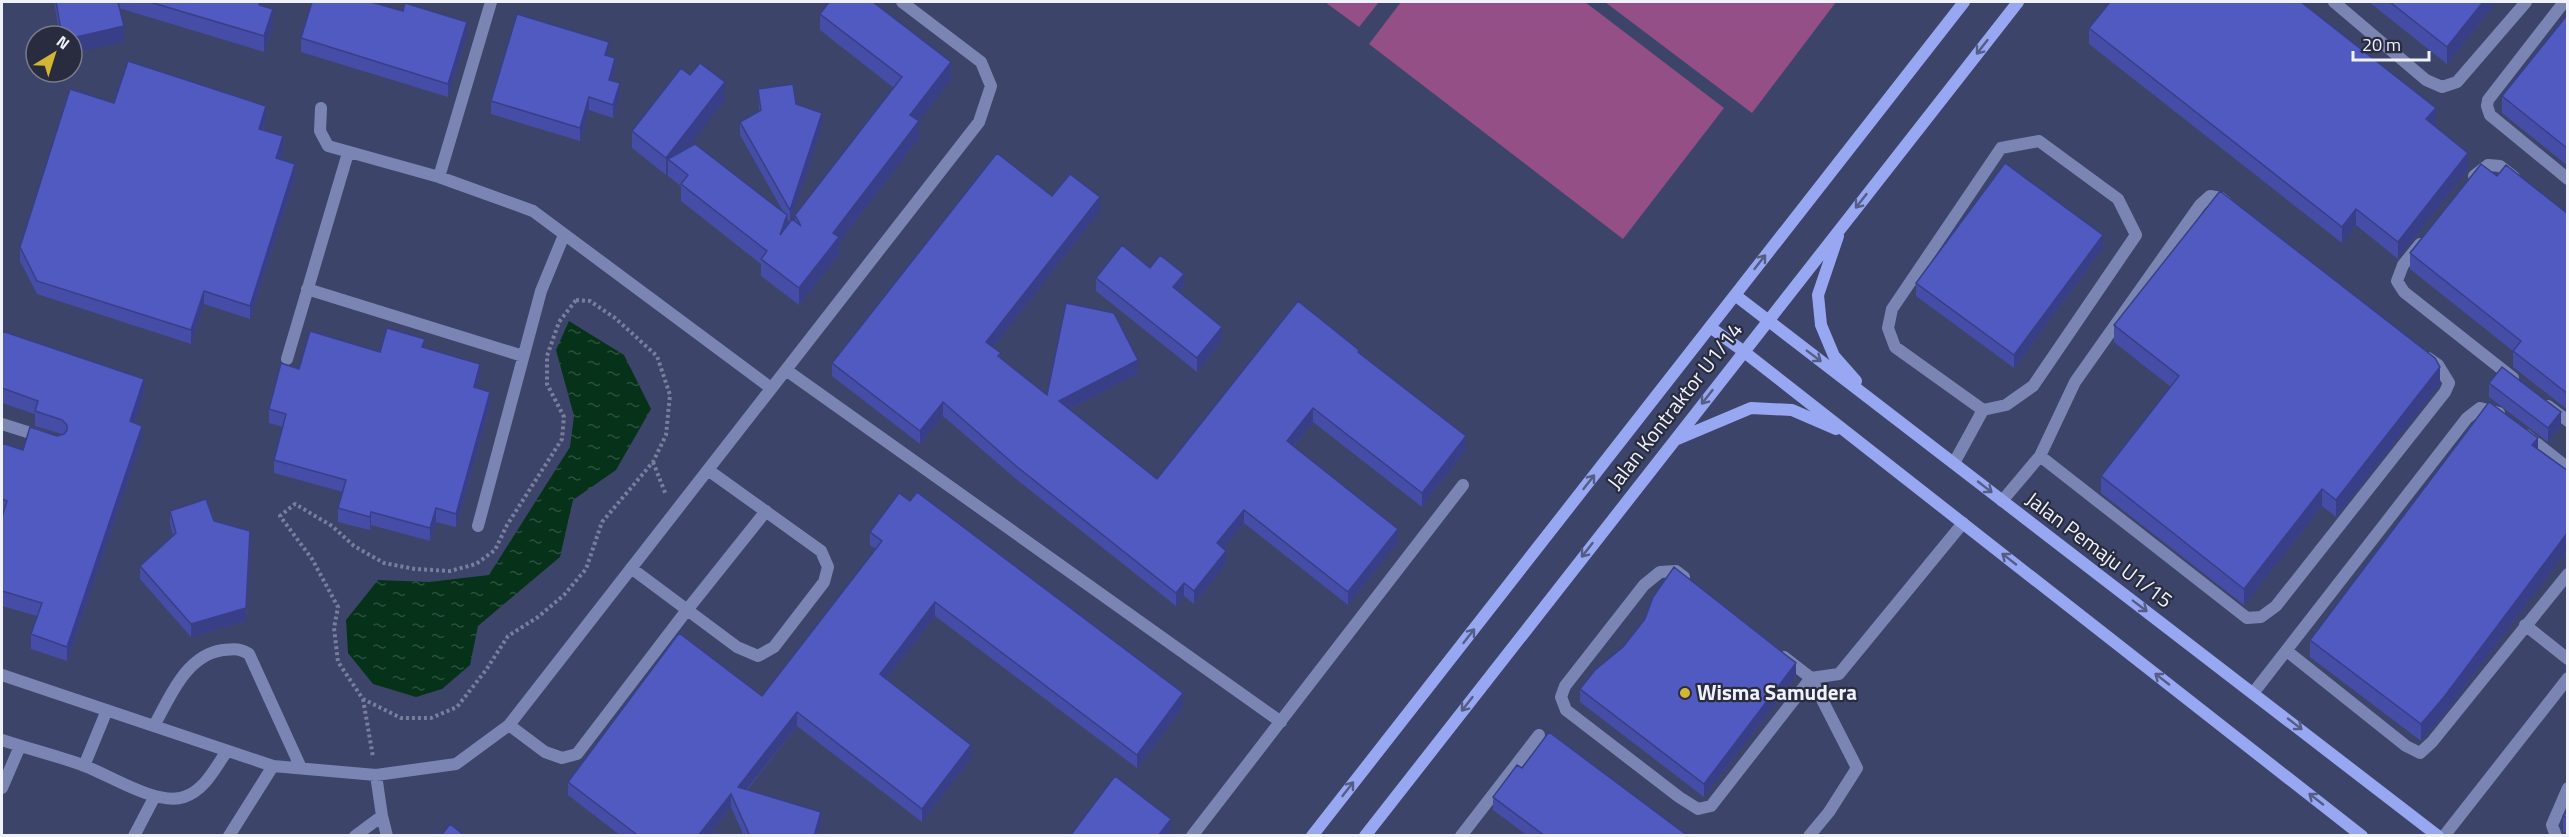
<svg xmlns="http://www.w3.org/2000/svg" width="2569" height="837" viewBox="0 0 2569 837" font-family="'Titillium Web',sans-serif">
<defs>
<pattern id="water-ripples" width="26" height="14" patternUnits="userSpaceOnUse" patternTransform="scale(1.5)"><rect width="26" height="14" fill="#06321a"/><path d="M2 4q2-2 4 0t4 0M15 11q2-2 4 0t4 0" fill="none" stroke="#2b503c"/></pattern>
</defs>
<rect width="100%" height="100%" fill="#3d446a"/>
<path fill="#944f86" d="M1325,2H1379L1359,27Z
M1401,2H1585L1724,108L1623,239L1369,44Z
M1605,2H1836L1752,113Z"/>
<path fill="url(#water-ripples)" d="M569,321L624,355L651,409L616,470L573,500L560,557L478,626L470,665L442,689L416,697L373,684L348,653L346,620L378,580L429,582L489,575L570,447L574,416L556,350Z"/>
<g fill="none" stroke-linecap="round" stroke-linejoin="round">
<path stroke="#797e9b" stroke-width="4" stroke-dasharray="3 3" stroke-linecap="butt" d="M576,300L590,301L615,318L657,356L670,395L666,435L653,462L602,522L586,569L564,595L538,617L508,636L486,670L457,707L431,718H401L363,699L338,662L334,628L338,607L312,559L280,516L295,504L332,526L354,546L384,563L415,569L450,571L476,564L495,550L507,525L562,439L564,417L547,384V356L559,322Z
M653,462L666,495
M363,699L373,757"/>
<path stroke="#7b85b4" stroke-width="12" d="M2334,2L2426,80L2442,87L2457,82L2526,2
M2564,2L2488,100L2487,106L2490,115L2568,179
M321,108L320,131L328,146L439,177L533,211L771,388
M2474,176L2488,165L2500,166L2514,177
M439,177L491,2
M2420,244L2403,265L2397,281L2404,292L2513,378
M307,289L523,356
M287,359L348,153
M786,370L1281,722
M2548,406L2568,421
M2,424L43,437
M2526,435L2568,468
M2040,456L2247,618L2261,617L2276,606L2445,392L2449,383L2438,365L2428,358
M1954,463L1983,410L2006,405L2033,386L2136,235L2118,199L2039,141L2001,148L1892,309L1888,328L1895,347L1983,410
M2002,501L2040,456L2075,382L2200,205L2210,196L2221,198L2227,203
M478,526L541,291L564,235
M631,568L737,647L758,656L774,647L824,582L828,567L821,551L708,470
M1684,577L1676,571L1660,572L1644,585L1565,686L1561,697L1566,710L1679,797L1698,809L1711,806L1811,678L1839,674L1963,523
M2525,625L2568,659
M2288,652L2406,746L2420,753L2432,742L2568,574
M1784,657L1811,678L1857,768L1829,812L1809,836
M2,675L273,766L376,775L456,764L509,725L979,122L991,86L981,62L902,2
M2254,692L2467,418L2480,408L2499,413
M509,725L545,752L562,758L577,754L687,610L766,511
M154,726C170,697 186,655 223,650C235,649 239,648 249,654L301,768
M2,740C29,749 58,756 85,766C111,776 157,806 184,797C205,790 215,768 227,751
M84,766L107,710
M2,788L20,746
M382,816L387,836
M134,836L155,796
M229,836L273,766
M355,836L382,816L376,775
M1192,836L1463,485
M1461,836L1539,735
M2556,836L2552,825L2568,788"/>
<path stroke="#7b85b4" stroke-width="12" d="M2444,836L2568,678"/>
<path stroke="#98a7f1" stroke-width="12" d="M1838,236L1818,295L1821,325L1834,356L1856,381
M1735,295L2438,836
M1710,327L1743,351L2362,836
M1675,440L1751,408L1792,410L1836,429
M1312,836L1964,2
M1365,836L2018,2"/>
</g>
<path fill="#454da6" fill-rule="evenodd" d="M54,2H264V6L273,25L264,52L119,8L124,42L72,36H60Z
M2369,2H2496L2447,64Z
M820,14L951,79L918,121L919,138L839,242V254L799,305L761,276V264L681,201V186L668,176V174L666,175L632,148V131L690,75L725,99L687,148L784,213L740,135V122L759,111L758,89L796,104L822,126L790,222H795V215L894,88L820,30ZM787,217L789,223L787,226Z
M2568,14V166L2502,113V96Z
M2089,28L2436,124L2434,126L2468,169L2398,259L2356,225L2342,243L2089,44Z
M467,35L448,97L301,52V38Z
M609,56L615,71L612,81L620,96L613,118L589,110L580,141L491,114V101Z
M114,103L266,119L263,130L283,150L280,159L295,177L250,319L204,304L191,344L37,294L20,261V247Z
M2497,176L2568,214V410L2513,367V351L2410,269V253Z
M1052,196L1100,211L993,347L1001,358L1047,395L1138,373L1069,409L1157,479L1359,353L1466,449L1422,507L1313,422L1294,446L1398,542L1348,605L1244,523L1223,549L1226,564L1194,604L1184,596L1176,606L1016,479L943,416L920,444L832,376V363Z
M2103,248L2014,368L1916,296V283Z
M1150,268L1184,287L1179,293L1222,340L1197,372L1096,291V278Z
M2114,325L2440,384L2336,517L2322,506L2244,605L2101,493V476L2171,387L2114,342Z
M2,331L144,394L134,423L142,440L67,661L31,649V634L37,616L2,606V517L3,513H2V443L23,450L62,434L35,426V414L2,403Z
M425,348L480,377L477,388L490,405L456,527L436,522L430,541L371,525L370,530L338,522V508L343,492L274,473V460L283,427L269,423V409L299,369L380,352Z
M2489,383L2561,426L2548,442L2489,397Z
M2538,449L2568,471V549L2444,714L2421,741L2310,657V640Z
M170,511L214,521L250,544L246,621L191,637L140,579V566L173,535L170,524Z
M870,532L1183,707L1137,768L935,616L886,679L971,758L922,822L797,726L747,790L821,826L818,836H744L731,807L709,836H621L568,795V782L762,696L876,549L870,545Z
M1796,676L1704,797L1580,702V689Z
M1522,768L1688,836H1528L1493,810V797Z
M2568,810V835L2563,832V816Z"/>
<path fill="#383f87" d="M260,2H264V5L259,21V5Z
M2483,2H2496L2447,64V47Z
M273,9V25L264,52V36Z
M467,22V35L448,97V84Z
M124,26V42L72,53V38Z
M609,42V55L605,68V55Z
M615,58V71L609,93V80Z
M951,62V79L910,132V115Z
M725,82V99L675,165L668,159V174L666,175V158Z
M620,83V96L613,118V105Z
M589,97V110L580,141V128Z
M266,106V119L259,142V129Z
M2436,108V124L2426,136V119Z
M822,113V126L790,223V210Z
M919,121V138L839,242V254L799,305V288L833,233Z
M283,136V150L276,171V158Z
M2468,153V169L2398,259V242Z
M295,164V177L250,319V306Z
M1100,197V211L986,356V342Z
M2356,209V225L2342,243V227Z
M787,215V232L780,235Z
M2103,235V248L2014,368V355Z
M1184,274V287L1173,301V287Z
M204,291V304L191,344V330Z
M1222,327V340L1197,372V358Z
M1138,360V373L1059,414V401Z
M480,364V377L474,400V387Z
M2440,367V384L2336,517V500Z
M144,379V394L130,436V421Z
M490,392V405L456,527V514Z
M943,402V416L920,444V431Z
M1313,408V422L1287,454V441Z
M2561,412V426L2548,442V428Z
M142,426V440L67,661V647Z
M1466,436V449L1422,507V493Z
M2538,438V455L2532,445Z
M2322,489V506L2244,605V589Z
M436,508V522L430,541V528Z
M1244,510V523L1217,557V543Z
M371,512V525L370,530V517Z
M1398,529V542L1348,605V592Z
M250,531L246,621L191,637V624Z
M2568,532V549L2444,714L2421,741V724Z
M1226,551V564L1194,604V591Z
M1184,583V596L1176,606V593Z
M935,602V616L880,687V674Z
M1796,663V676L1704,797V784Z
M1183,693V707L1137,768V755Z
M797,712V726L738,800V787Z
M971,745V758L922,822V809Z
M731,794V807L709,836H698Z
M821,812V826L818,836H814Z
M1171,819V832L1168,836H1158Z"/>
<path fill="#505ac1" stroke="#383f87" stroke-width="1.5" d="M56,2H118L124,26L72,38V36H62Z
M150,2H260L259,5L273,9L264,36Z
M312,2H371L403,11L405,3L467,22L448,84L301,38Z
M829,2H873L951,62L910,115L919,121L833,233L839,237L799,288L761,259L767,251L681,184L688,175L668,159L695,144L787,215L780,235L792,219L801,226L795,215L902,77L820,14Z
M2110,2H2301L2436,108L2426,119L2468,153L2398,242L2356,209L2342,227L2089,28Z
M2390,2H2483L2447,47Z
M517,14L609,42L605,55L615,58L609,80L620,83L613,105L589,97L580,128L491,101Z
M2568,14V149L2502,96Z
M128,61L266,106L259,129L283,136L276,158L295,164L250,306L204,291L191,330L37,281L20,247L70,89L114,103Z
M700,63L725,82L666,158L632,131L681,68L690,75Z
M793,84L796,104L822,113L790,210L740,122L761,110L758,89Z
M997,153L1052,196L1070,174L1100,197L986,342L1001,353L998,356L1047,395L1066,303L1114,313L1138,360L1059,401L1157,479L1298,301L1359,350L1358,352L1466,436L1422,493L1313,408L1287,441L1398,529L1348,592L1244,510L1217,543L1226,551L1194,591L1184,583L1176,593L1016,466L943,402L920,431L832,363Z
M2005,163L2103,235L2014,355L1916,283Z
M2481,164L2497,176L2506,165L2568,214V394L2513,351L2521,341L2410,253Z
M2220,191L2435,358L2440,367L2336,500L2322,489L2244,589L2101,476L2179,376L2114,325Z
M1122,245L1150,268L1160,255L1184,274L1173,287L1222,327L1197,358L1096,278Z
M387,328L425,339L422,347L480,364L474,387L490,392L456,514L436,508L430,528L371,512L370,517L338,508L346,480L274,460L286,414L269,409L281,363L299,369L310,331L380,352Z
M2,331L144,379L130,421L142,426L67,647L31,634L42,603L2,591V517L7,501L2,499V443L23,450L30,427L57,436L64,434L67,430V425L62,420L35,411L38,401L2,388Z
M2502,367L2561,412L2548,428L2489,383Z
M2489,402L2538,438L2532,445L2568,471V532L2444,697L2421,724L2310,640Z
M917,492L1183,693L1137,755L935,602L880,674L971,745L922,809L797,712L738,787L821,812L814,836H750L731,794L698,836H634L636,834L568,782L679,633L762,696L882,541L870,532L899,493L910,501Z
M206,499L214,521L250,531L246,608L191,624L140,566L176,533L170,511Z
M1674,567L1796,663L1704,784L1580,689L1595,670L1623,647L1645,619L1653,597Z
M1549,732L1688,836H1545L1493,797L1517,765L1522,768Z
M1115,776L1171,819L1158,836H1070Z
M2568,810V819L2563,816Z
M450,824L465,836H441Z"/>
<defs><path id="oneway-shaft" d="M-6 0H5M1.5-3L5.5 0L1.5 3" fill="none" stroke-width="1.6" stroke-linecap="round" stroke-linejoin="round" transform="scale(1.5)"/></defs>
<g stroke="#555d86">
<use href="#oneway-shaft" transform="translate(1982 47) rotate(128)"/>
<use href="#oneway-shaft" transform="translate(1861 201) rotate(128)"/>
<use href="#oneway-shaft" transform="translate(1760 262) rotate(-52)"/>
<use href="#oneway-shaft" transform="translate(1814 356) rotate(37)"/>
<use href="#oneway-shaft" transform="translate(1707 397) rotate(128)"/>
<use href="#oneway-shaft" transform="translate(1589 482) rotate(-52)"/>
<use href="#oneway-shaft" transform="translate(1985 487) rotate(38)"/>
<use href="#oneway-shaft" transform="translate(1587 550) rotate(128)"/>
<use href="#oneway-shaft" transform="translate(2009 559) rotate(-142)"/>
<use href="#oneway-shaft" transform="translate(2140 606) rotate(37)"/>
<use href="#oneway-shaft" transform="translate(1469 636) rotate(-52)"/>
<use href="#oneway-shaft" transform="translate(2162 679) rotate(-142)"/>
<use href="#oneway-shaft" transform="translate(1467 704) rotate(128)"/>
<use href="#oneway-shaft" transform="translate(2295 724) rotate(38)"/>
<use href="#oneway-shaft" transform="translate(1348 789) rotate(-52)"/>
<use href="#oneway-shaft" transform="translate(2316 799) rotate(-142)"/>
</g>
<circle fill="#d4b635" stroke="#282c3e" stroke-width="2" cx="1685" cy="693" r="6"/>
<g text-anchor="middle" stroke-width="4.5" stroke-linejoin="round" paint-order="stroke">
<g font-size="21" fill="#eff1fb" stroke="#282c3e">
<text transform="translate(1675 406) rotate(-52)" y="7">Jalan Kontraktor U1/14</text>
<text transform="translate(2099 550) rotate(37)" y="7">Jalan Pemaju U1/15</text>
</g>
<g font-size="21" font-weight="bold" fill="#eff1fb" stroke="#282c3e" text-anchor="start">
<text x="1697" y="700">Wisma Samudera</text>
</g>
</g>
<rect width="2569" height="837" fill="none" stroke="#eff1fb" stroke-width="6"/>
<g transform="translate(54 54) rotate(38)"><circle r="28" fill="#282c3e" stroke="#787b8a" stroke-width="1.5"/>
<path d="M0-4.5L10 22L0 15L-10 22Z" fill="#d4b635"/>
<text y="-9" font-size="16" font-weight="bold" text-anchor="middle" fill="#eff1fb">N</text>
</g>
<path d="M2353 51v9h76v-9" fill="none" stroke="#eff1fb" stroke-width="3"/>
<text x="2362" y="51" font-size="18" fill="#eff1fb" stroke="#282c3e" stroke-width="4.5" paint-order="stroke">20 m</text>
</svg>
